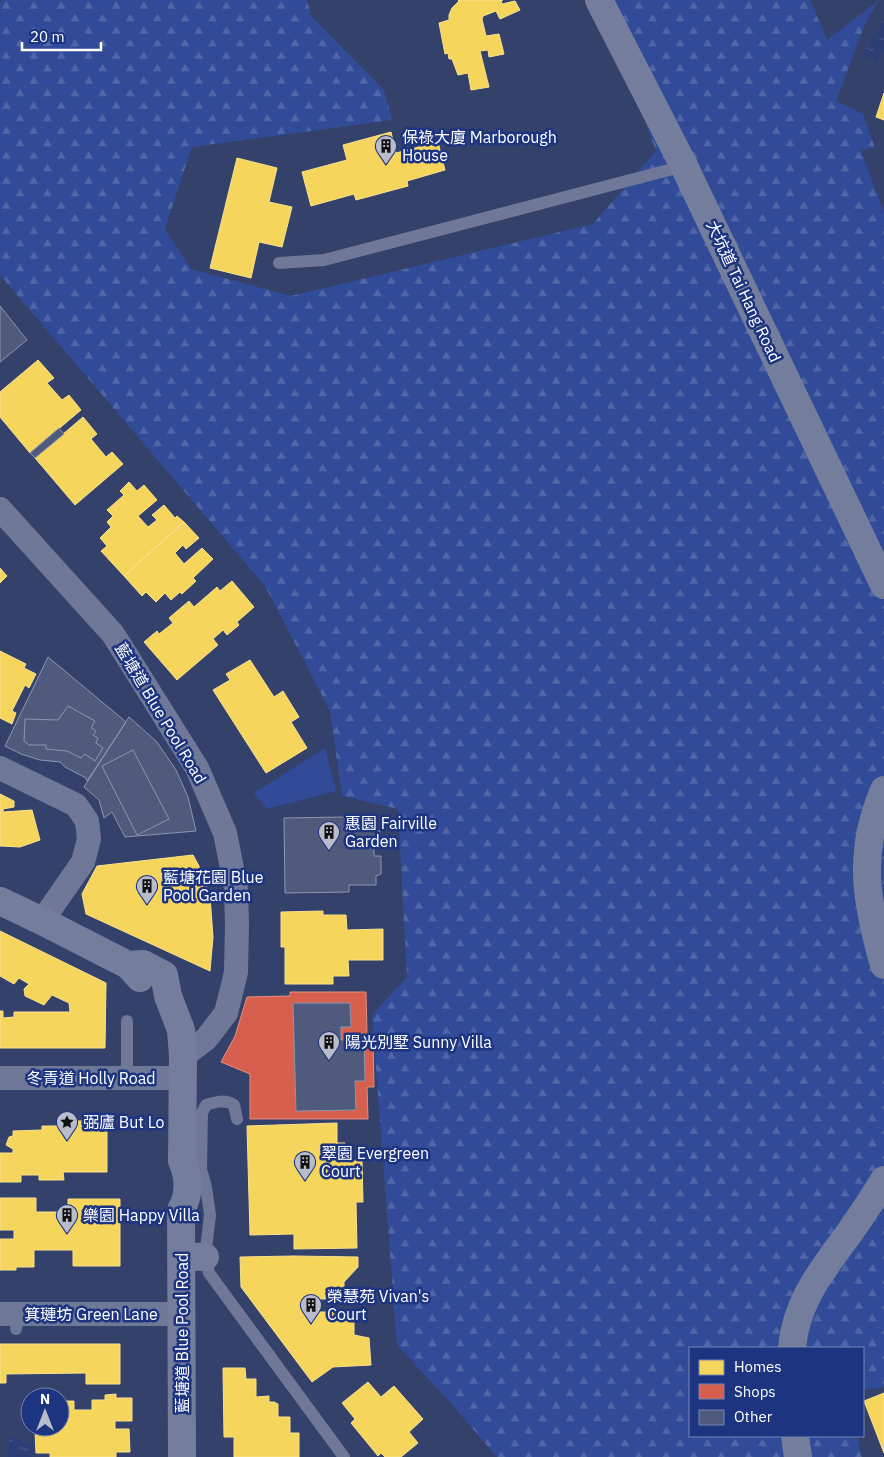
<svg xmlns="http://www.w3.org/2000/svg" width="884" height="1457" viewBox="0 0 884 1457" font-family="'IBM Plex Sans','Noto Sans TC',sans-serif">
<defs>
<pattern id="forest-firs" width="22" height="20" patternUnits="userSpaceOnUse" patternTransform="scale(1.25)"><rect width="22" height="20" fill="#314b98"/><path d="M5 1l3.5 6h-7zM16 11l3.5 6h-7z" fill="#5066a7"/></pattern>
<pattern id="water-ripples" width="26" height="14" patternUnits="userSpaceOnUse" patternTransform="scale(1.25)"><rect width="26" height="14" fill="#2d3d75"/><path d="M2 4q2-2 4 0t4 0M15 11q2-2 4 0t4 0" fill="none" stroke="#4c5a8a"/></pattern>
</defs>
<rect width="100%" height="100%" fill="#34416a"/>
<path fill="url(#forest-firs)" d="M2,0H307L311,16L384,90L392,120L192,147L165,229L191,269L291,296L593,224L656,151L606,19L607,0H810L827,40L879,0L865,24L836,101L863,114L875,148L860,149L884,212V1387L863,1390V1348H690V1436H857L862,1457H497L449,1401L397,1345L372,1015L407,977L398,809L342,796L330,711L265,586L0,275V3Z"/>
<path fill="#314b98" d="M325,748L336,791L267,809L254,793Z"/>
<path fill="url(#water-ripples)" d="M884,21V52L877,63L862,54Z
M10,1437C19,1437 22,1444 33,1444V1457H9V1441Z"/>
<path fill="#f6d55c" stroke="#f9e28d" d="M458,0H503L501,1L502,4L515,1L520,10L500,19L496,11L483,16L482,19L486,36L499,34L504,54L489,57L488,50L480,51L489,87L471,90L468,73L458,75L452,59H449L448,53L445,54L439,23L449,20V15L452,8L459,1Z
M884,93V120L876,117Z
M391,132L396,153L438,142L445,170L407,181L408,186L356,200L354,194L311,206L302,172L347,160L343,145Z
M237,158L277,168L269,202L292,207L282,247L259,242L251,278L210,268Z
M38,360L54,378L47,383L62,400L69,395L81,410L30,453L0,417V392Z
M83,417L97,434L91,439L106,457L112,452L123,464L75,505L35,458Z
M129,482L137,491L144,485L157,500L138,516L148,527L157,520L152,515L164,505L175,518L177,516L184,522L124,576L101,551L107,546L100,538L111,527L107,522L113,516L107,510L124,495L120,491Z
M184,522L199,538L186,549L183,545L175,553L184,564L202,548L213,559L193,578L196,581L182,594L180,592L171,600L165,593L156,602L146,592L142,596L124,576Z
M0,568L7,576L0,583Z
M232,581L254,607L237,622L239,625L227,635L223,630L213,639L218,645L177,680L144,642L157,631L159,634L173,623L169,618L189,601L194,607L217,587L220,591Z
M0,651L26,664L24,668L36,674L29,688L25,685L12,711L16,713L12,724L0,718Z
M250,660L274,697L283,691L299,717L291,722L307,748L266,773L213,690L230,680L226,674Z
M0,794L14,801V807L3,809V812L32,810L40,840L20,847L0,846Z
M193,855L199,866L210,896L213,937L210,971L86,914L82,894L97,866Z
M323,911V915H346L347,930L383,929V960H348L349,976H333V984H285V947H281V912Z
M0,931L106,983L105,1048H0V1011H3V1018L14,1017V1012H70L69,1003L52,995L44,1005L25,996L24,989L29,984L19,978L14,984L0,976Z
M66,1121H107V1172H63L64,1180H39V1175H21V1182H0V1153H13V1149L6,1145L9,1137L13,1136V1131L42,1130V1126H66Z
M337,1123V1143H345V1161H362L363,1202H356L357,1248L294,1249V1234L250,1235L247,1126Z
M0,1198H36V1212H68V1199H120V1266H73V1250H34V1267H16V1270H0V1239H14V1230H0Z
M294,1256L358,1257V1267L344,1282V1299H317L318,1312H354V1335L369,1338L371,1365L333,1367L312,1382L241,1287L240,1257Z
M0,1344H120V1384H86V1373L6,1374V1383H0Z
M223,1368H245L246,1379H256V1397L269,1396V1402H274L278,1404V1417H290V1433H299V1457H234V1437H224Z
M368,1382L381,1397L394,1386L423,1419L409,1432L418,1443L401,1457H385L381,1453L378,1456L351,1423L355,1419L342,1403Z
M884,1393V1453L864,1401Z
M49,1394H61V1401H74V1410H92V1400H105V1395L116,1394V1398H132V1421H115V1429H129L130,1452H116V1457H50V1453H36L35,1430H57V1427H60V1397H49Z"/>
<path fill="#d6604d" stroke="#e29082" d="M290,992H366L367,1035H373L374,1087H367L368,1119H250V1074L221,1062L235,1036L247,997L290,996Z"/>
<path fill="#505a7c" stroke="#8d95af" d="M0,306L27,340L0,362Z
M59,428L64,434L35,458L30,453Z
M48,657L126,722L87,781L86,778L65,767L60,762L40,760L21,754L5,746Z
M68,706L95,721L91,728L96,731L93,735L98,738L96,743L103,748L95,761L85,754L81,758L67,751L46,749V745H29L24,741L25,719L58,720Z
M129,717L157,742L176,770L188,797L196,831L125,837L112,812L104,818L99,800L84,787Z
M133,750L169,819L137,835L102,766Z
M345,817L346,830L380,831V846H374V856H381V874L376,876V885H349V892L285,893L284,818Z
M293,1003H350L351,1027H341V1040L364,1039L365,1081H355L356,1110L296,1111Z"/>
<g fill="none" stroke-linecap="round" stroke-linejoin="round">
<path stroke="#707898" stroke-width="12" d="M279,263L324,260L684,166
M127,1021V1078
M237,1119L234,1105C225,1099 215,1102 206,1105L202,1113L201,1169L206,1187L210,1215L205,1257L209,1273L344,1457
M16,1329L18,1314"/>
<path stroke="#707898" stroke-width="24" d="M0,509L113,634L197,768L225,833L236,888L237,925L236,972L233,985L226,1013L206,1039L183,1056
M0,768L76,805L87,821L89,839L83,862L42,921
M0,1078H182
M0,1314H182"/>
<path stroke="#757d9d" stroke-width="28" d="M599,0L684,166L884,585
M884,790C857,853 866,902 884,965
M0,901L42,921L128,965L140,978
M128,965L143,964L164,975L168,996L181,1030L183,1056L182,1161C189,1176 190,1195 181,1210L182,1457
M181,1256L205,1257
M792,1348C796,1301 823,1269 850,1232C862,1215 873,1198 884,1180
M795,1436L798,1457"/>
</g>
<defs>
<g id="building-pin" transform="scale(1.125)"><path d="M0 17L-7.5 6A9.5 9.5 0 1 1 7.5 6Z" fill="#b8bccb" stroke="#1d3481"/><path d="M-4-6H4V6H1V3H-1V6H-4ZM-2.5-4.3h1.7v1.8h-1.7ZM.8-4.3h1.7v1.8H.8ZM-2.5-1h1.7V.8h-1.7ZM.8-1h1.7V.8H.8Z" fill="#111"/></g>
<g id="sight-pin" transform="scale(1.125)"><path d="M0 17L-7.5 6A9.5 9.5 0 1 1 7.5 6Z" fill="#b8bccb" stroke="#1d3481"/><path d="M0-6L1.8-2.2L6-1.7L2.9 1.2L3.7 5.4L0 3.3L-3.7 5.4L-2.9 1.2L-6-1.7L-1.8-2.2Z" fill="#111"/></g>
</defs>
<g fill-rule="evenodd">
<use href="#building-pin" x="386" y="146"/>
<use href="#building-pin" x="329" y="832"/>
<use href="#building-pin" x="147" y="886"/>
<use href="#building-pin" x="329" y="1042"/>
<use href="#sight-pin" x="67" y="1122"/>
<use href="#building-pin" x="305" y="1162"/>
<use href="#building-pin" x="67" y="1215"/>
<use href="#building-pin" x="311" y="1305"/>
</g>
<g text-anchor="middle" stroke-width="5" stroke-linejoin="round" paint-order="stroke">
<g font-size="16" fill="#fff" stroke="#1d3481" text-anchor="start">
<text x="402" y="143">保祿大廈 Marborough<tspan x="402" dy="18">House</tspan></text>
<text x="345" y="829">惠園 Fairville<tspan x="345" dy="18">Garden</tspan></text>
<text x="163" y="883">藍塘花園 Blue<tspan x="163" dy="18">Pool Garden</tspan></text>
<text x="345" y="1048">陽光別墅 Sunny Villa</text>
<text x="83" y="1128">弼廬 But Lo</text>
<text x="321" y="1159">翠園 Evergreen<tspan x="321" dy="18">Court</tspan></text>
<text x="83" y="1221">樂園 Happy Villa</text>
<text x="327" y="1302">榮慧苑 Vivan's<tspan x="327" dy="18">Court</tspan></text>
</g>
<g font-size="16" fill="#fff" stroke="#1d3481">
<text transform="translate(744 291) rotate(65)" y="6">大坑道 Tai Hang Road</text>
<text transform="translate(161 713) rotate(59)" y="6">藍塘道 Blue Pool Road</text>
<text x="91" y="1084">冬青道 Holly Road</text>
<text x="91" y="1320">箕璉坊 Green Lane</text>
<text transform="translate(182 1333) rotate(-90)" y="6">藍塘道 Blue Pool Road</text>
</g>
</g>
<rect x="689" y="1347" width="175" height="90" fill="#1d3481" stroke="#7785b3"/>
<rect x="699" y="1360" width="25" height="15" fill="#f6d55c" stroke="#7785b3"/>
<text x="734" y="1372" font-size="15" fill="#ffffff">Homes</text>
<rect x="699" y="1384" width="25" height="15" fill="#d6604d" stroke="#7785b3"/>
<text x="734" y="1397" font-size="15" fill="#ffffff">Shops</text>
<rect x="699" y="1410" width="25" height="15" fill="#505a7c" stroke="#7785b3"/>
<text x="734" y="1422" font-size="15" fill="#ffffff">Other</text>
<g transform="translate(45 1412)"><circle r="24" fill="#1d3481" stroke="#7785b3"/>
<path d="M0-4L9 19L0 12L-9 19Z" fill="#b8bccb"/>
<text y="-8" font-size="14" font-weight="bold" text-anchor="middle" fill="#ffffff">N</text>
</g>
<path d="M22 42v8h79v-8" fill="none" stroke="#ffffff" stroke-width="2.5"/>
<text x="30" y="42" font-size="15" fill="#ffffff" stroke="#1d3481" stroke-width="4" paint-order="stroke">20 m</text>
</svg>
